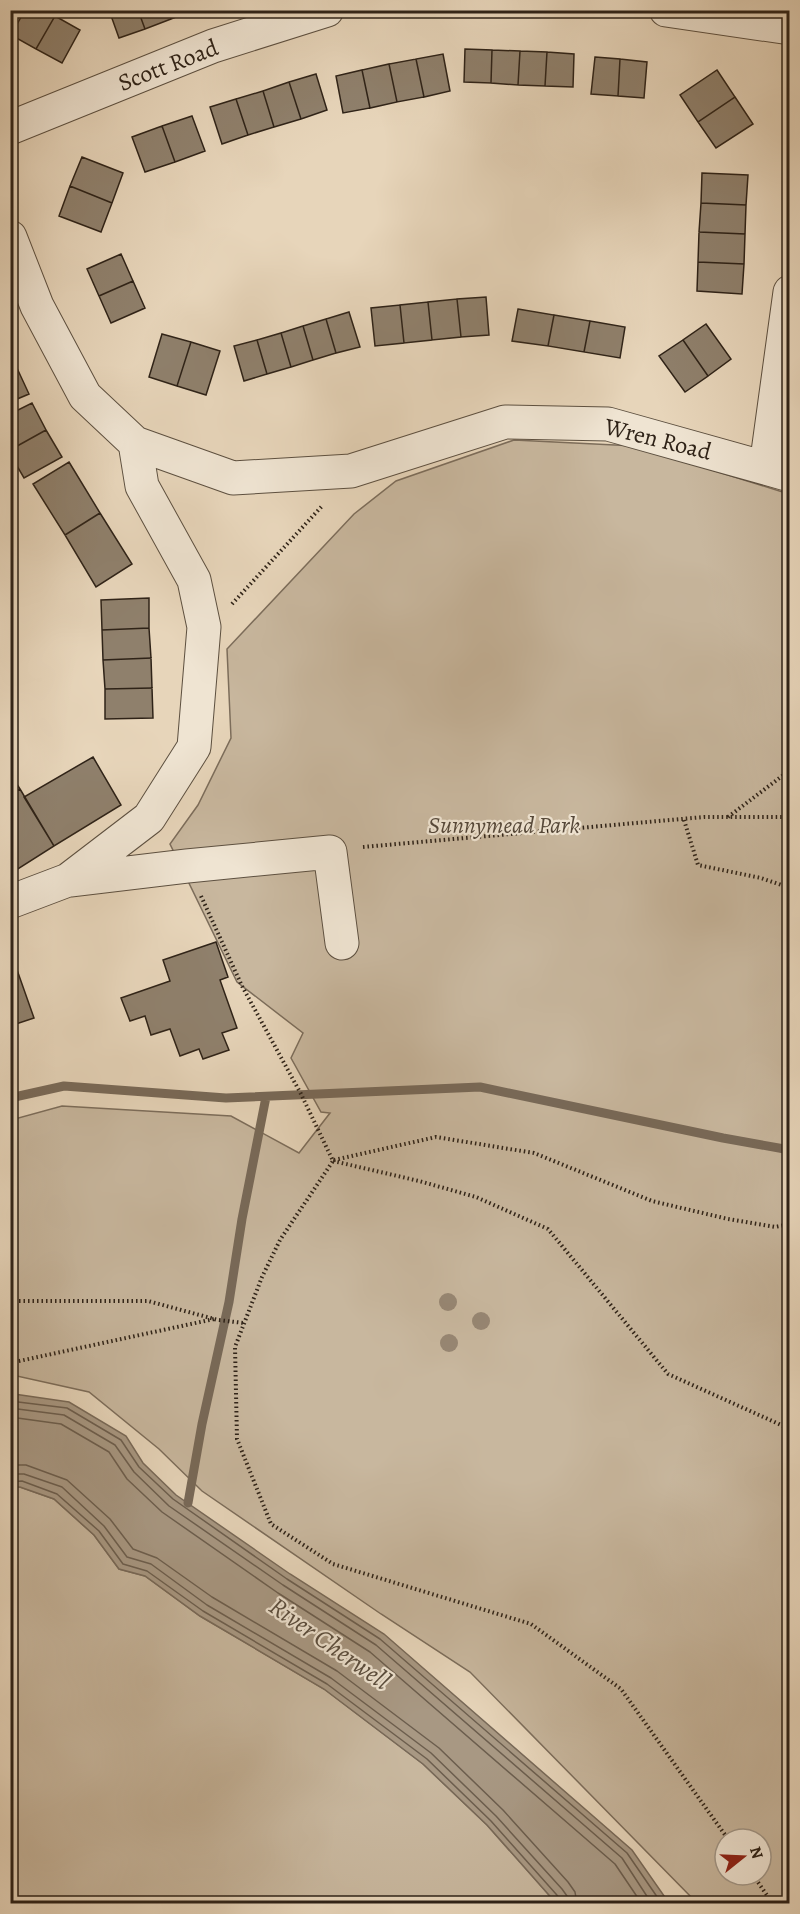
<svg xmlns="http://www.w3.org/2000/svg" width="800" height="1914" viewBox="0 0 800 1914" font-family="Alegreya,serif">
<rect width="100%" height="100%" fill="#e7d5ba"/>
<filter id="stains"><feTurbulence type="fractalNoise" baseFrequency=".00333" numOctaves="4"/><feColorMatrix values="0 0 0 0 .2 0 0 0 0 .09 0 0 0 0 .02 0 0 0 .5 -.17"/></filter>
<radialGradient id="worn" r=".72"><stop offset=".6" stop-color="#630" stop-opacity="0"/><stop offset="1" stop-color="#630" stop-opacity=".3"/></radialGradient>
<path fill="#c8b79e" stroke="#7c6d5b" stroke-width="1.5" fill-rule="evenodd" d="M514,440L635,446L789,494V1903H697L470,1672L381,1614L202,1491L159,1449L89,1392L17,1376L11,1379V1120L62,1106L231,1116L299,1153L330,1113L321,1112L291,1058L303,1033L237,982L170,844L198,805L231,738L227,649L354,514L396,481ZM725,1839H761V1875H725Z
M10,1487H20L54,1499L94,1535L119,1569L145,1576L200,1616L324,1689L423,1764L487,1825L556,1903L11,1904Z"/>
<path fill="#a89883" stroke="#786958" stroke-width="1.5" d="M14,1394L69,1402L126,1436L143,1463L176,1495L290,1574L384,1634L632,1850L669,1903H556L487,1825L423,1764L324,1689L200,1616L145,1576L119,1569L94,1535L54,1499L20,1487H11L10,1396Z"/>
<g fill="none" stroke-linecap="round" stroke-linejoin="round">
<path stroke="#6c5e4e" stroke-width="1.5" d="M10,1401L67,1408L121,1440L139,1467L173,1499L287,1579L380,1639L627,1853L662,1904
M10,1408L64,1415L115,1445L134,1472L169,1506L283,1585L376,1645L622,1858L652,1904
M10,1417L61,1424L109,1452L127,1479L162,1512L278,1593L370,1652L615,1864L642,1904
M10,1465H26L67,1480L110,1519L133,1549L157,1558L212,1597L337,1671L439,1748L503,1810L568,1882L575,1892L577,1904
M10,1474H24L62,1487L104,1526L127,1557L151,1564L207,1605L331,1678L431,1753L496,1816L562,1889L567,1896L568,1904
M10,1482L22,1481L57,1494L99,1531L123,1564L147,1571L203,1611L327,1684L427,1759L491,1821L556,1894L560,1899L561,1904"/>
<path stroke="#786958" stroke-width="9" d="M10,1098L64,1086L226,1098L480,1087L723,1138L790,1150
M188,1503L202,1424L229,1302L242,1219L266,1097"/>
</g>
<path fill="#8f806c" stroke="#2f2318" stroke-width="1.5" d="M25,10H46L55,16L36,49L11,35Z
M109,10H138L145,29L119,38Z
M138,10H168L171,19L145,29Z
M168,10H194L171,19Z
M55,16L80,30L62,63L36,49Z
M465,49L492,50L491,83L464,82Z
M492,50L520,51L518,85L491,83Z
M520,51L547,52L545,86L518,85Z
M547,52L574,54L573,87L545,86Z
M443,54L450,91L424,97L416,59Z
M595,57L620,59L618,96L591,94Z
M416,59L424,97L397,102L389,64Z
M620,59L647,62L644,98L618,96Z
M389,64L397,102L370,108L362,70Z
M362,70L370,108L343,113L336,76Z
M717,70L735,97L698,122L680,95Z
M316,74L327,110L301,119L289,82Z
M289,82L301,119L274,127L263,91Z
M263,91L274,127L248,135L236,99Z
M735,97L753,124L716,148L698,122Z
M236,99L248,135L222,144L210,107Z
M192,116L205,151L175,162L162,126Z
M162,126L175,162L145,172L132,137Z
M82,157L123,173L112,203L70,186Z
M702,173L748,175L746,205L701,203Z
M70,186L112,203L101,232L59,216Z
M701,203L746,205L745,234L699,232Z
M699,232L745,234L744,264L698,262Z
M121,254L133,281L99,296L87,269Z
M698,262L744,264L742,294L697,291Z
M133,281L145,308L111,323L99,296Z
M486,297L489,335L461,337L457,299Z
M457,299L461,337L432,340L428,302Z
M428,302L432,340L404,343L400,305Z
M400,305L404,343L375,346L371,308Z
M518,309L554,315L548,346L512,341Z
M349,312L360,347L336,353L326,319Z
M554,315L590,321L584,352L548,346Z
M326,319L336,353L313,360L303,326Z
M590,321L625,327L620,358L584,352Z
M706,324L731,359L708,376L683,340Z
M303,326L313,360L291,367L281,333Z
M281,333L291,367L267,374L257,340Z
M162,334L191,342L177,386L149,377Z
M257,340L267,374L244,381L234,346Z
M683,340L708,376L685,392L659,356Z
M191,342L220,351L206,395L177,386Z
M16,366L29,394L10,402V368Z
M32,403L46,430L10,450V414Z
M46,430L62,457L24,478L10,454V450Z
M69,462L100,513L65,535L33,484Z
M100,513L132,564L96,587L65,535Z
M149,598V628L102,630L101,600Z
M149,628L151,658L103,660L102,630Z
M151,658L152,688L105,689L103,660Z
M152,688L153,718L105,719V689Z
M93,757L121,805L54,846L24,797Z
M10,773L20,789L10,795Z
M20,789L54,846L10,874V795Z
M216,942L228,977L220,980L237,1028L222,1033L229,1050L203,1059L199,1049L180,1056L170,1029L151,1035L145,1016L130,1021L121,998L170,981L163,960Z
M10,950L34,1018L10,1026Z"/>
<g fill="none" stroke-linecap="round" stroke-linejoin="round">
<g stroke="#5d5040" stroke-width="35">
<path id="minor" d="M666,10L790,28
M10,128L213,46L327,10
M10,237L37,306L85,396L135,443L142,486L194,580L204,627L194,747L149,818L68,880L10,902
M135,443L233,478L351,471L505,422L608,424L790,475
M766,467L790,292
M70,880L187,866L330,852L342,943"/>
</g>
<path stroke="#2f2318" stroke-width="4" stroke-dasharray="1.5 3" stroke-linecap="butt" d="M232,604L323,505
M728,817L790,770
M684,820L698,865L761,878L790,888
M363,847L704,817H790
M201,896L242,986L301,1094L333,1161L280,1240L262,1277L235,1347L237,1439L271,1524L333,1564L531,1624L621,1689L728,1839
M334,1160L436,1137L534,1153L652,1201L728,1219L775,1227L790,1224
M333,1161L419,1181L476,1197L548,1229L668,1374L790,1429
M10,1301H148L218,1320L244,1323
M10,1363L214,1319
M753,1875L773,1904"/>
<use href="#minor" stroke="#efe4d2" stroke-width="33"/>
</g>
<g fill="#978774">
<circle cx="448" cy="1302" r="9"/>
<circle cx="481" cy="1321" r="9"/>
<circle cx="449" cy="1343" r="9"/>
</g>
<g text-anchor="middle" stroke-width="4.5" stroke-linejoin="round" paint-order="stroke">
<g font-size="24" fill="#2f2318" stroke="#efe4d2">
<text transform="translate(168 65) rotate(-21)" y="8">Scott Road</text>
<text transform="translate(658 439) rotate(14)" y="8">Wren Road</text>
</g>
<g font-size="24" font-style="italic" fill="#55483a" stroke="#efe4d2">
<text x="504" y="833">Sunnymead Park</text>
</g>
<g font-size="26" font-style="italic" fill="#594c3d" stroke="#efe4d2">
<text transform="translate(330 1643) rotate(35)" y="9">River Cherwell</text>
</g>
</g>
<rect width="800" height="1914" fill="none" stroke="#e7d5ba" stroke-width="36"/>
<rect x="12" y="12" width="776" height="1890" fill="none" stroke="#2f2318" stroke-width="3"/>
<rect x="18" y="18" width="764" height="1878" fill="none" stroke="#2f2318" stroke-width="1.5"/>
<g transform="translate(743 1857) rotate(72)"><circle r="28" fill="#efe4d2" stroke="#a29788" stroke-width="1.5"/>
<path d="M0-4.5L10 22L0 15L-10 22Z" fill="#8f2418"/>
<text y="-9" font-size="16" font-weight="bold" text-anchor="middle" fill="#2f2318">N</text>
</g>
<rect width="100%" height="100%" filter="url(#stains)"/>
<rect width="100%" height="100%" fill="url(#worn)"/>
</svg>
